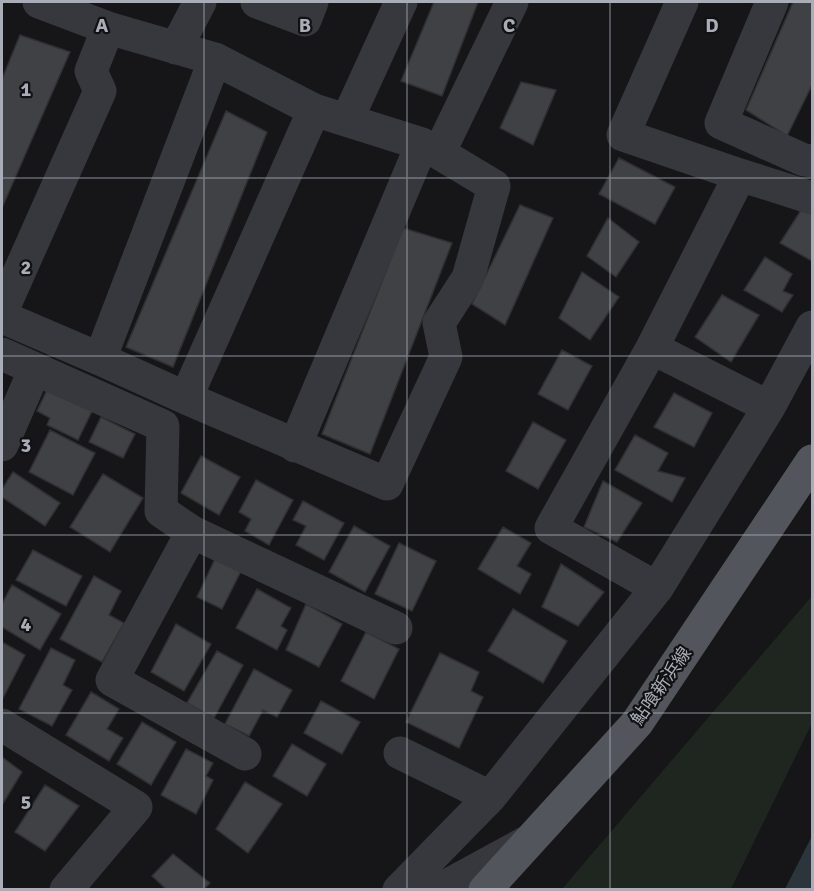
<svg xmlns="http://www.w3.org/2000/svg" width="814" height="891" viewBox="0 0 814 891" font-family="Signika,'Noto Sans JP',sans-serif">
<rect width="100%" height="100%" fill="#161618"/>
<path fill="#1e261f" d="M812,596V723L731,889H562Z"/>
<path fill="#2c353c" d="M812,836V889H785Z"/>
<path fill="#404145" stroke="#303034" stroke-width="1.5" d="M434,2H478L442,96L401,81Z
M793,2H812V85L787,136L746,110Z
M20,35L70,52L2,208V79Z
M521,82L556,90L533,145L500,128Z
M226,111L267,132L173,367L126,347Z
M619,158L675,187L655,224L599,194Z
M805,204L812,208V261L780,243Z
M520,205L553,218L505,325L472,304Z
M608,218L639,242L616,277L587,256Z
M403,228L452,243L370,454L322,434Z
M765,257L792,274L783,291L793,295L782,312L744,290Z
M582,272L619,297L590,340L559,318Z
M722,295L759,315L731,362L695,337Z
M562,350L592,366L568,410L538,394Z
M48,388L93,409L78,440L47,425L50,418L37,411Z
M674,393L712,413L694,447L654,427Z
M101,417L135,434L123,458L89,442Z
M533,422L566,440L538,489L506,471Z
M50,430L95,453L73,495L29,472Z
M635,435L668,453L658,471L685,478L672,502L615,470Z
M201,456L240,477L219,515L181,493Z
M13,472L60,503L45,526L2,497V489Z
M103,474L143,498L110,552L70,527Z
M256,480L293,500L269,545L245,531L251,519L239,512Z
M603,481L642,503L617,542L584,527Z
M303,501L344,523L324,560L296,545L306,526L293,520Z
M354,526L390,546L365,592L329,572Z
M503,527L531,543L517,566L531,574L520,594L478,569Z
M399,543L436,561L412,611L375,594Z
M33,550L82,576L66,606L16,580Z
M216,557L242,569L222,609L197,597Z
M561,564L604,592L578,626L542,607Z
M94,576L121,591L109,615L124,623L102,662L60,639Z
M12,585L61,614L40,650L2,627V604Z
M257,589L291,608L281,626L287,630L277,650L236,628Z
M306,604L342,624L319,667L286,650Z
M513,609L567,641L543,683L488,651Z
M176,624L211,644L184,691L151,672Z
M366,632L399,649L374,699L341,681Z
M2,642L25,655L2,700Z
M51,648L75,660L63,685L72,690L52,726L19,709Z
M217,651L243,665L214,718L187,703Z
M440,653L479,672L471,691L483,697L459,748L406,722Z
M254,669L292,690L277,717L263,710L249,736L225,724Z
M91,692L119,709L107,729L123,738L109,761L66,735Z
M321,701L360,722L342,754L304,733Z
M142,722L176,742L151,785L117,764Z
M292,744L326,764L307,796L273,776Z
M186,749L213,763L206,776L213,780L196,814L161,795Z
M2,757L22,772L2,805Z
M245,782L282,804L248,853L216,829Z
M45,785L79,806L45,851L15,832Z
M173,854L210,883L203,890H167L152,876Z"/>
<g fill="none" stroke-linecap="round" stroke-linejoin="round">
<path stroke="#37383d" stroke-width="33" d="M257,2L305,20L312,2
M772,2L721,123L804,160L812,161
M108,28L215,59
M176,48L200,2
M347,120L401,2
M740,175L812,198
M2,311L100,91L91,71L108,28L39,2
M2,317L100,359L215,59L314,110L186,398L387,484L446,357L439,323L468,278L494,186L439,153L512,2
M652,348L769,407
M2,354L163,426L161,511L192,532L396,628
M100,359L186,398
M2,445L35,369
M295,446L422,144L314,110
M192,532L112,680L245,754
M657,588L551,528L652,348L740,175L623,135L682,2
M2,725L136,807L66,890
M400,753L490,797
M399,890L490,797L657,588L769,407L812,327
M439,890L527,842"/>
<path stroke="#53555c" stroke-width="33" d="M485,890L637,723L812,461"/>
</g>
<path fill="none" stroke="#a8adb8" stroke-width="1.5" stroke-opacity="0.55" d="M204,2V890M407,2V890M610,2V890M2,178H812M2,356H812M2,535H812M2,713H812"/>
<g text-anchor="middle" stroke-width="4.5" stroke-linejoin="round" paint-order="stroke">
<g font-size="18" fill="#a8adb8" stroke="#111113">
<text transform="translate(661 686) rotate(-55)" y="6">鮎喰新浜線</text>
</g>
</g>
<g font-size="20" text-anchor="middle" font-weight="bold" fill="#a8adb8" stroke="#111113" stroke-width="4.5" stroke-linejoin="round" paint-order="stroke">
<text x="102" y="32">A</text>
<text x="305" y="32">B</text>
<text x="509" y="32">C</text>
<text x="712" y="32">D</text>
<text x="26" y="96">1</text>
<text x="26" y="274">2</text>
<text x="26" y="452">3</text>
<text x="26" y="631">4</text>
<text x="26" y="809">5</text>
</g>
<rect width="814" height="891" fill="none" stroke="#a8adb8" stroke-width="6"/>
</svg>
